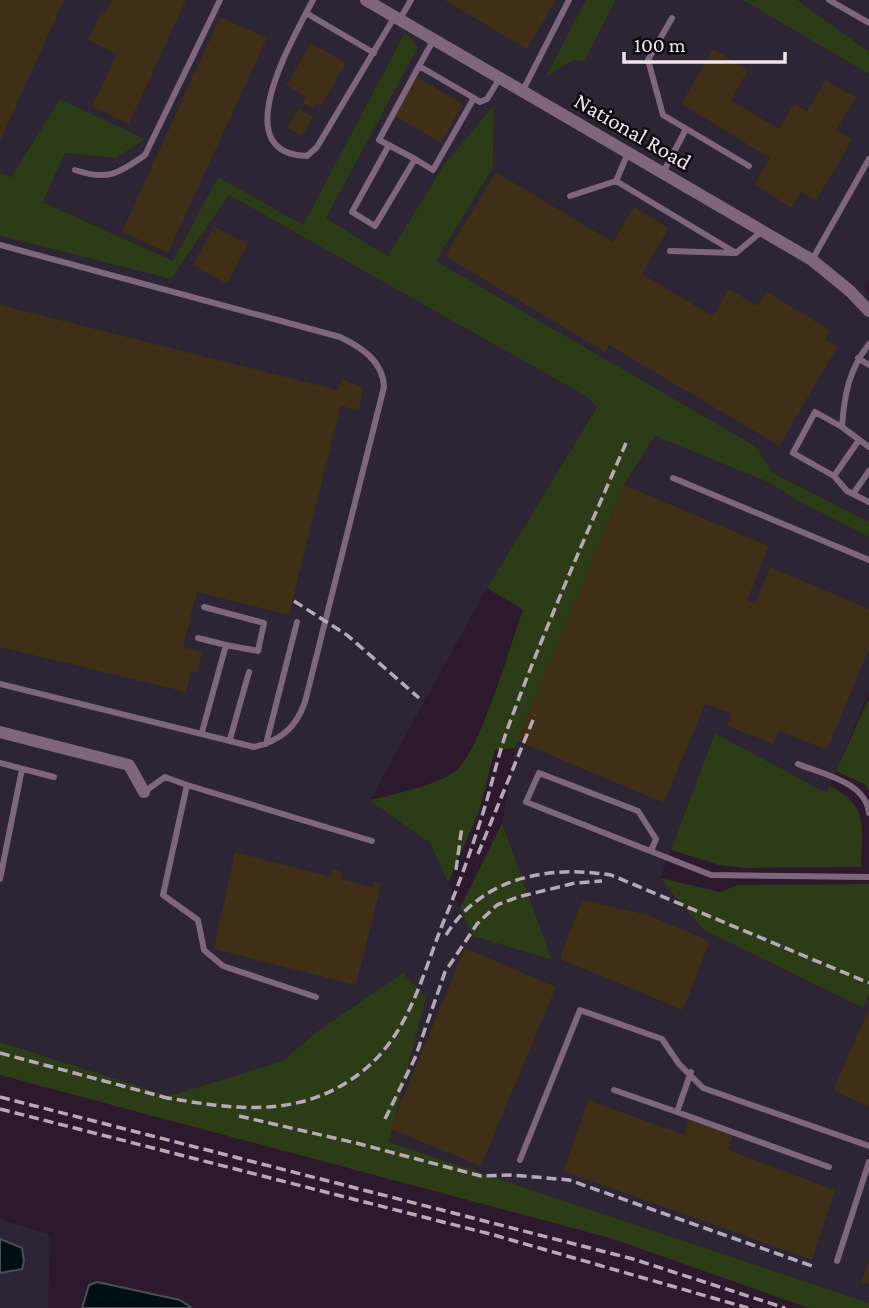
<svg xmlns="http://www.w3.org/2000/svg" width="869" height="1308" viewBox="0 0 869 1308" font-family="'Crimson Pro',serif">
<rect width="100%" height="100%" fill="#2c192c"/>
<path fill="#2d2434" d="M0,0H869V279L864,289L869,295V522L773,473L754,446L436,261L493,168L494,106L443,166L388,256L325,217L418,47L405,32L303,225L218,178L173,261L43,202L65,153L116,158L61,99L10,178L0,173Z
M229,195L587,396L597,407L487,588L370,800L430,843L473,936L551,960L502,823L515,748L624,485L655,436L770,483L798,501L869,537V691L827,793L687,812L660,878L705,930L863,1008L869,994V1303L389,1142L426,997L315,1033L284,1061L169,1096L0,1042V236L171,279Z
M0,1219L50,1235L48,1308H0Z"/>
<path fill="#2b3c16" d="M586,0H616L584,61L574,60L546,76Z
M743,0H797L869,52V74Z
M405,32L418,47L326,218L388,256L443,166L494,105L493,168L436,261L755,446L773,473L869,522V537L798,501L770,483L655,436L624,485L515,748L495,750L479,811L448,883L430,843L369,800C392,795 439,785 457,770C481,748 510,646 523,610L487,588L597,407L586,396L229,195L171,279L0,236V173L11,177L60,99L145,139L116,158L65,153L43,202L173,261L218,177L303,225Z
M869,698V792L864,784L836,771Z
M715,733L826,793L830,786C869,806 862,824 861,867L746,868L719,865L671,850Z
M502,823L552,960L473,936L460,908Z
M660,878L720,892L738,885L869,884V994L863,1008L704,930Z
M403,973L426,997L389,1142L869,1303V1308H809L610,1238L0,1075V1042L169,1096L283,1061L315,1033Z"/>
<path fill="#000f14" stroke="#484f56" stroke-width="2" d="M0,1239L22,1248L24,1261L22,1269L0,1273Z
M97,1282L180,1300L192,1308H82L89,1285Z"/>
<path fill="#3e2f16" d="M0,0H64L0,141Z
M111,0H186L129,124L92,107L117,54L88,40L101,12L105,14Z
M444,0H556L527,49Z
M220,17L267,38L168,253L122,232Z
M311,43L346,63L321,106L317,103L313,109L303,103L306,97L286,85Z
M713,49L748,70L731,100L779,129L794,104L807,111L826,80L856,98L836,130L853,139L816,201L801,192L792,208L754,185L770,158L681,104Z
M417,77L463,104L441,143L394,115Z
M298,109L313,117L302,136L287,128Z
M496,172L613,242L634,207L669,228L642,274L713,316L729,289L758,306L767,292L830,330L825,339L838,346L779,446L609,345L605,352L445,256Z
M214,226L248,244L227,284L193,265Z
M0,305L338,390L342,379L362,387L359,411L341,406L289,615L197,592L183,647L202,652L197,672L191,671L186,692L0,647Z
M624,485L769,546L747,601L755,604L770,567L869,609V649L827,750L779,731L773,744L727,726L731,713L705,704L664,803L517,741Z
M235,852L331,877L333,869L342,872L340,879L372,887L373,881L381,884L356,985L214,949Z
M582,900L648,915L710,941L683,1010L560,959Z
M465,948L556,987L481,1166L390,1129Z
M869,1009V1107L833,1090Z
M589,1100L684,1135L689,1120L733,1135L728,1150L835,1190L812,1260L563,1171Z
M869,1261V1284L861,1282Z"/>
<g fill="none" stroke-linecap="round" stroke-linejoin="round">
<path stroke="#7e677d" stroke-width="6" d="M313,0L306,13L374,53
M829,0L869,23
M306,13C287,50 229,154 307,156L317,147L395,16
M672,18L648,60L663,115L749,166
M400,19L411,0
M434,39L419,66L474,98L480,102L487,99L500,78
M522,92L569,0
M389,145L352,212L375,226L415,159L379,140L419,66
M415,159L433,170L474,98
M75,170C108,181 117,174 145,155L220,0
M663,173L686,129
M616,181L736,253L762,231
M570,196L616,181L628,153
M0,245L340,337C361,347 383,361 384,387L305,702C296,728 280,741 254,747L0,684
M670,251L734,253
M812,260L869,159
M869,344C849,369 844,396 842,427L815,412L793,453L834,476L847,491L869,502
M858,358L869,365
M842,427L869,447
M834,476L859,440
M673,478L869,560
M853,494L869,471
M198,638L226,645
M202,732L226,645L258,651L264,623L204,607
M230,739L249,672
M266,744L297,622
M0,763L54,777
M798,764C822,774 866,782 869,813
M187,785L372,841
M144,792L165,777L187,785L163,895L198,920L204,950L223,966L316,997
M651,851L656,839L638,811L539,773L526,802L711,875L869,877
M0,879L22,769
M614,1090L677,1112L691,1072
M677,1112L829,1167
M520,1160L580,1010L662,1039L679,1064L703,1088L869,1146
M837,1261L869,1162"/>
<path stroke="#7e677d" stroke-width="12" d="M366,0L812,260L850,291L869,311
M0,732L129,765L144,792"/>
<path stroke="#b8a9b8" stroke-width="3.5" stroke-dasharray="10 5" stroke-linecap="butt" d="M294,601L347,635L419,698
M478,854L535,715
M456,870L462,826
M446,935C482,877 548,865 611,875L869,983
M0,1053L171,1099
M0,1097L633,1259L785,1308
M162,1097C232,1109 298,1120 359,1074C407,1038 421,980 441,928C458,887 473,846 486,803C494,776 500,748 510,722C545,628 586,535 626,443
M0,1109L494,1235L748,1308
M239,1116L356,1143L481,1176L512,1175L569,1180L815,1267
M385,1119L415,1058L445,972L477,924L497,905L518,897L575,883L602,881"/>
</g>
<g text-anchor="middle" stroke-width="5" stroke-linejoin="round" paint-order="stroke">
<g font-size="23" fill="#f1e3f0" stroke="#100810">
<text transform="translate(633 131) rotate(30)" y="8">National Road</text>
</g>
</g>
<path d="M624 52v10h161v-10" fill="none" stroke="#f1e3f0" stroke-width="3.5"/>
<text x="634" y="52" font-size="21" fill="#f1e3f0" stroke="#100810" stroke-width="5" paint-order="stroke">100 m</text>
</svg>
